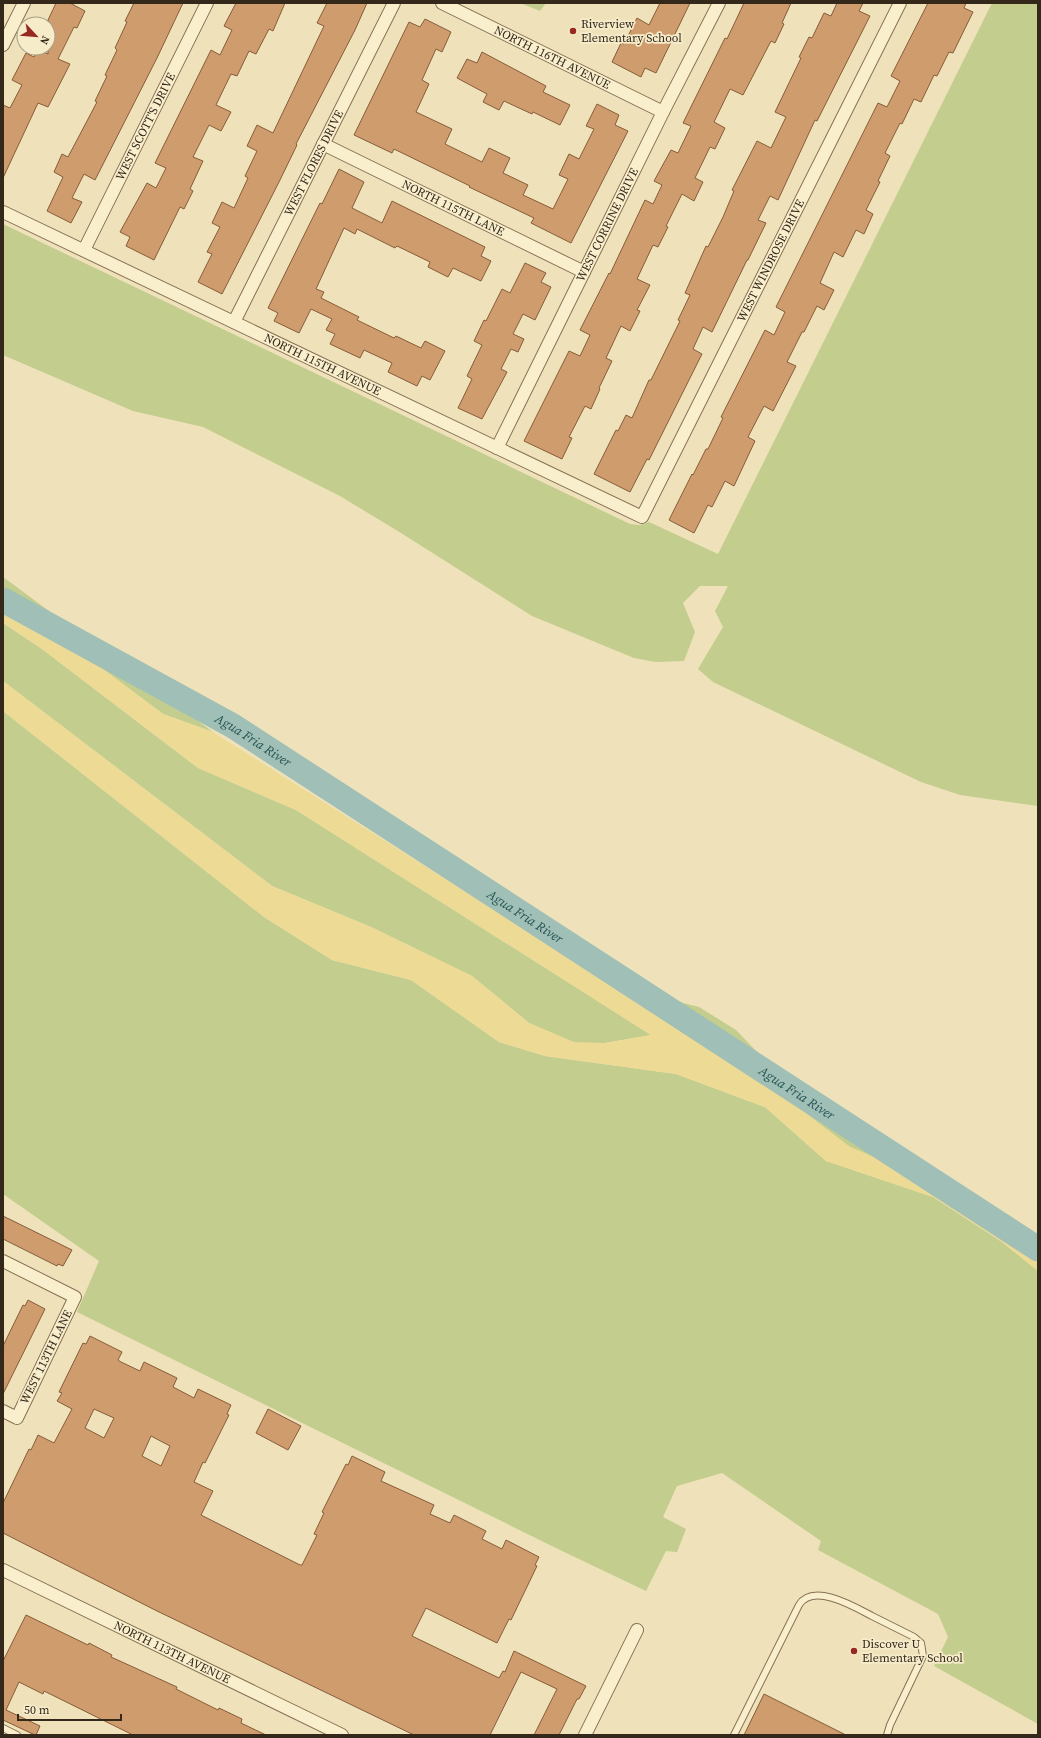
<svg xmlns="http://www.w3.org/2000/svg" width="1041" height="1738" viewBox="0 0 1041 1738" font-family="'Source Serif 4',serif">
<rect width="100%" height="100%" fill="#efe2ba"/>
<path fill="#c2cd8e" d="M520,3H546L540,11Z
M992,3H1038V806L960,795L921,782L713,682L698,669L723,627L715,611L728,586H700L683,603L695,632L684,661L656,662L634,658L532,616L401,533L340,496L203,427L133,411L3,355V224L630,524L640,525L649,522L718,554Z
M3,577L213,732L163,714L3,594Z
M3,623L42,649L198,768L296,810L651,1035L605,1043H574L529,1023L472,976L371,927L272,886L3,681Z
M3,711L264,917L332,960L411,980L499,1042L545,1056L676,1074L765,1107L826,1161L933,1197L1002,1242L1038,1271V1724L934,1666L948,1637L938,1614L818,1550L821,1541L722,1473L677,1486L663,1517L686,1529L677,1552L666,1551L646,1591L560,1550L77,1312L99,1261L3,1194Z
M474,897L576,948L659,997L699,1007L736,1030L778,1074L825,1103L868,1143L934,1183L850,1147L762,1080Z
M1016,1245L1038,1250V1261Z"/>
<path fill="#edda95" d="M3,594L163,714L213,732L474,897L762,1080L850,1147L934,1183L1038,1261V1271L1002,1242L933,1197L826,1161L765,1107L676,1074L545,1056L499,1042L411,980L332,960L264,917L3,711V681L272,886L371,927L472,976L529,1023L574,1042L605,1043L651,1035L296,810L198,768L42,649L3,623Z"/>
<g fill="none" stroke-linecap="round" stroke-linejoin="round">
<path stroke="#9fbfb7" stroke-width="25" id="s1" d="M3,600L233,726L1038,1249"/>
</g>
<path fill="#cf9c6e" stroke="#865c39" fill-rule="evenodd" d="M56,3H70L85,11L77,28L74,27L58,59L70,64L48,107L38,103L3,178V105L10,108L22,85L12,80L26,53L34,57L38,49L48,54V20Z
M134,3H183L157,58L95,180L84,174L72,198L82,202L71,223L47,211L63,177L54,172L62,154L68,157L97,102L95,101L107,76L105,75L117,50L115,48L127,22L125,21Z
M236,3H285L273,31L269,29L256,54L249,51L237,76L231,74L216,105L231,112L221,131L209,125L193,157L203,161L190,189L193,191L184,209L180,207L154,260L126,246L130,237L120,232L147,183L156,188L166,168L155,163L211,50L220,55L232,30L224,26Z
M327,3H367L355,30L296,144L297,145L279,182L222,294L198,282L212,254L207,252L220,227L212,223L222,202L234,208L248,178L245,176L257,151L247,146L257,125L273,133L324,26L317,23Z
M660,3H690L656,73L645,68L641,77L612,62L621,43L624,44L637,18L649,25Z
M744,3H791L782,23L784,24L775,43L771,41L743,95L730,89L714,122L725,128L715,149L710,147L695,178L703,182L694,201L682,194L666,226L668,227L658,247L653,245L637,279L650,285L637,310L640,311L630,331L621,326L606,358L612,361L599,388L600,389L591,409L585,406L569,437L572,438L562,459L524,441L569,351L580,356L590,335L580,330L609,273L610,274L645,200L653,204L662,185L654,181L671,150L678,153L691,126L683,123L725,38L727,39Z
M837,3H863L859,11L870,16L817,121L815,120L778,200L770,196L758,220L766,223L748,260H747L712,332L703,327L693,349L702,354L649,460L647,459L630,492L594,474L616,430L618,431L626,415L632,418L649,380H651L680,321L678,320L690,295L685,293L706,246L708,247L723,217L734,191L732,190L757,141L771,148L786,117L775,112L801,58L799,57L809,37L812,38L824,13L831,16Z
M928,3H966L964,8L973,12L953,53L949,52L937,76L934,75L921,102L914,99L902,124L900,123L885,153L890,156L878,181L880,182L866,210L873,214L864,234L856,230L843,257L834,252L820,283L834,290L824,310L817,306L804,332H802L787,362L796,366L773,411L764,406L748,437L755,441L734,486L725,481L712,507L708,505L694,533L669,520L692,474L693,475L706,449H708L723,418L721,417L765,330L774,335L785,312L776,307L878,103L887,107L900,81L891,76Z
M425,19L451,32L442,52L436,49L422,80L429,84L416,112L452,129L445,144L482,162L489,148L510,158L503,173L528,185L523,195L553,209L568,179L559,175L569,154L579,159L594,129L586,126L597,104L619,115L615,125L628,131L571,243L531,223L534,218L469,187L470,186L394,149L392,153L354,135L409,22L420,27Z
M482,52L546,86L543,92L570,105L560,125L533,112L532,114L504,101L499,110L483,102L487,94L457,78L467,59L477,63Z
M339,169L364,182L352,208L382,223L392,201L485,247L481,256L491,261L481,281L453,268L448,277L428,267L430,262L397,246L395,248L357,229L355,234L344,228L316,289L324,292L321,298L359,317L357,320L394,338L396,336L421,348L425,341L445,351L430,380L422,376L417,386L388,372L392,363L364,350L360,358L330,344L335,334L326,330L332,319L311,309L299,333L274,321L278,313L268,308L320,203L322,204Z
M525,263L546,273L541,282L551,287L535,320L523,314L513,334L524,339L518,352L511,349L501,369L507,372L482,419L458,408L472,379L467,376L482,345L474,341L484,320L486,321L502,289L510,293Z
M3,1216L72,1250L63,1266L58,1264L57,1266L3,1239Z
M28,1300L45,1309L3,1394V1346L23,1305L25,1306Z
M90,1336L122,1352L118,1360L121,1362L140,1371L144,1362L177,1378L173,1387L175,1388L194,1398L198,1389L231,1405L227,1414L229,1415L205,1463L203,1462L194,1482L213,1491L201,1515L300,1565H302L317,1535L314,1534L324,1513L322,1512L346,1464L348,1465L352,1456L385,1472L381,1481L434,1505L430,1514L450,1523L454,1515L486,1531L482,1539L502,1549L506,1540L539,1557L535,1565L537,1566L511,1620L509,1619L497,1643L426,1608L412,1636L499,1678L503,1671L505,1672L514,1651L586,1686L579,1699H577L559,1735H534L557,1689L521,1672L490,1735H414L157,1611L3,1533V1503L29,1449L31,1450L38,1435L54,1443L72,1409L57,1401L62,1393L59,1392L83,1343L86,1344ZM94,1409L114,1418L104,1438L85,1428ZM151,1436L170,1446L161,1466L142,1456Z
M268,1409L301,1426L288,1450L256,1433Z
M26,1615L88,1645L89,1643L112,1655L111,1657L177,1687L176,1689L218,1710L219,1708L242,1719L241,1723L266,1735H133L44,1691L43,1694L19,1682L6,1710L40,1726L36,1735H35L3,1720V1661Z
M764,1694L846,1735H744Z"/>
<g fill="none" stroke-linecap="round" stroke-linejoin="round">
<g stroke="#867154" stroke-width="8">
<path id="service" d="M3,1728L17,1735
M734,1735L799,1605C813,1582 855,1607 872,1616C886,1623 900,1630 914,1637L921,1643L923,1656L890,1725L887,1735"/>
</g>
<g stroke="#867154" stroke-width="14">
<g id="minor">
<path id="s2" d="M442,3L663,112"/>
<path d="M3,45L24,3"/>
<path id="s3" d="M323,144L584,272"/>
<path id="s4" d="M3,212L642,517L900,3"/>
<path id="s5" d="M84,250L207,3"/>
<path id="s6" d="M234,322L394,3"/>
<path id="s7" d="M497,448L663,112L719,3"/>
<path d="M3,1261L75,1297L17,1418L3,1411"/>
<path id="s8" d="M3,1570L342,1735"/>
<path d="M585,1735L637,1630"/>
</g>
</g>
<use href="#service" stroke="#faefcd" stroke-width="6"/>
<use href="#minor" stroke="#faefcd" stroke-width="12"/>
</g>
<g fill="#972822" stroke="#f6ecca" stroke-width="1.5">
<circle cx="573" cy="31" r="4"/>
<circle cx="854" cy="1651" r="4"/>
</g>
<g text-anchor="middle" stroke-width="3.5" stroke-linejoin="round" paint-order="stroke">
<g font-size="12" fill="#34281a" stroke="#f6ecca" text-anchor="start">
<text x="581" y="28">Riverview<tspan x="581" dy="14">Elementary School</tspan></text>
<text x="862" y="1648">Discover U<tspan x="862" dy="14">Elementary School</tspan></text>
</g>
<g font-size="12" fill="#34281a" stroke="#f6ecca">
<text dy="4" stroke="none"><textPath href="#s2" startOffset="123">NORTH 116TH AVENUE</textPath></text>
<text dy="4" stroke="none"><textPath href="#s5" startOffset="138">WEST SCOTT'S DRIVE</textPath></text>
<text dy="4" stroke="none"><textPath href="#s6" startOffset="178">WEST FLORES DRIVE</textPath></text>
<text dy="4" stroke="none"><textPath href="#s3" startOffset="145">NORTH 115TH LANE</textPath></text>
<text dy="4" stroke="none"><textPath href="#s7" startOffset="249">WEST CORRINE DRIVE</textPath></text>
<text dy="4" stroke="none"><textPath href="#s4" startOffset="995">WEST WINDROSE DRIVE</textPath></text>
<text dy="4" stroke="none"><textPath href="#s4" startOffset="354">NORTH 115TH AVENUE</textPath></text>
<text transform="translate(46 1357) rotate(-64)" y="4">WEST 113TH LANE</text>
<text dy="4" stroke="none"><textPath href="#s8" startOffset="188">NORTH 113TH AVENUE</textPath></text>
</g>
<g font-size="13" font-style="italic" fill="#285554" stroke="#f6ecca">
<text dy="5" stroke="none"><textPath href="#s1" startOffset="287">Agua Fria River</textPath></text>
<text dy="5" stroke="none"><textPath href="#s1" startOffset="611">Agua Fria River</textPath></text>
<text dy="5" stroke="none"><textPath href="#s1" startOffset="935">Agua Fria River</textPath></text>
</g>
</g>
<rect width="1041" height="1738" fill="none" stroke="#34281a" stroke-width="8"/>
<g transform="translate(36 36) rotate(116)"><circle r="19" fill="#f6ecca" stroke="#a89e84"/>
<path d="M0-3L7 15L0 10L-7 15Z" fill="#972822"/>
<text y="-6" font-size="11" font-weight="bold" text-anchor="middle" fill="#34281a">N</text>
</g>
<path d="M18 1714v6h103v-6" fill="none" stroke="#34281a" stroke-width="2"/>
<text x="24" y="1714" font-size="12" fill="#34281a" stroke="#f6ecca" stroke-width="3" paint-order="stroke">50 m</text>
</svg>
